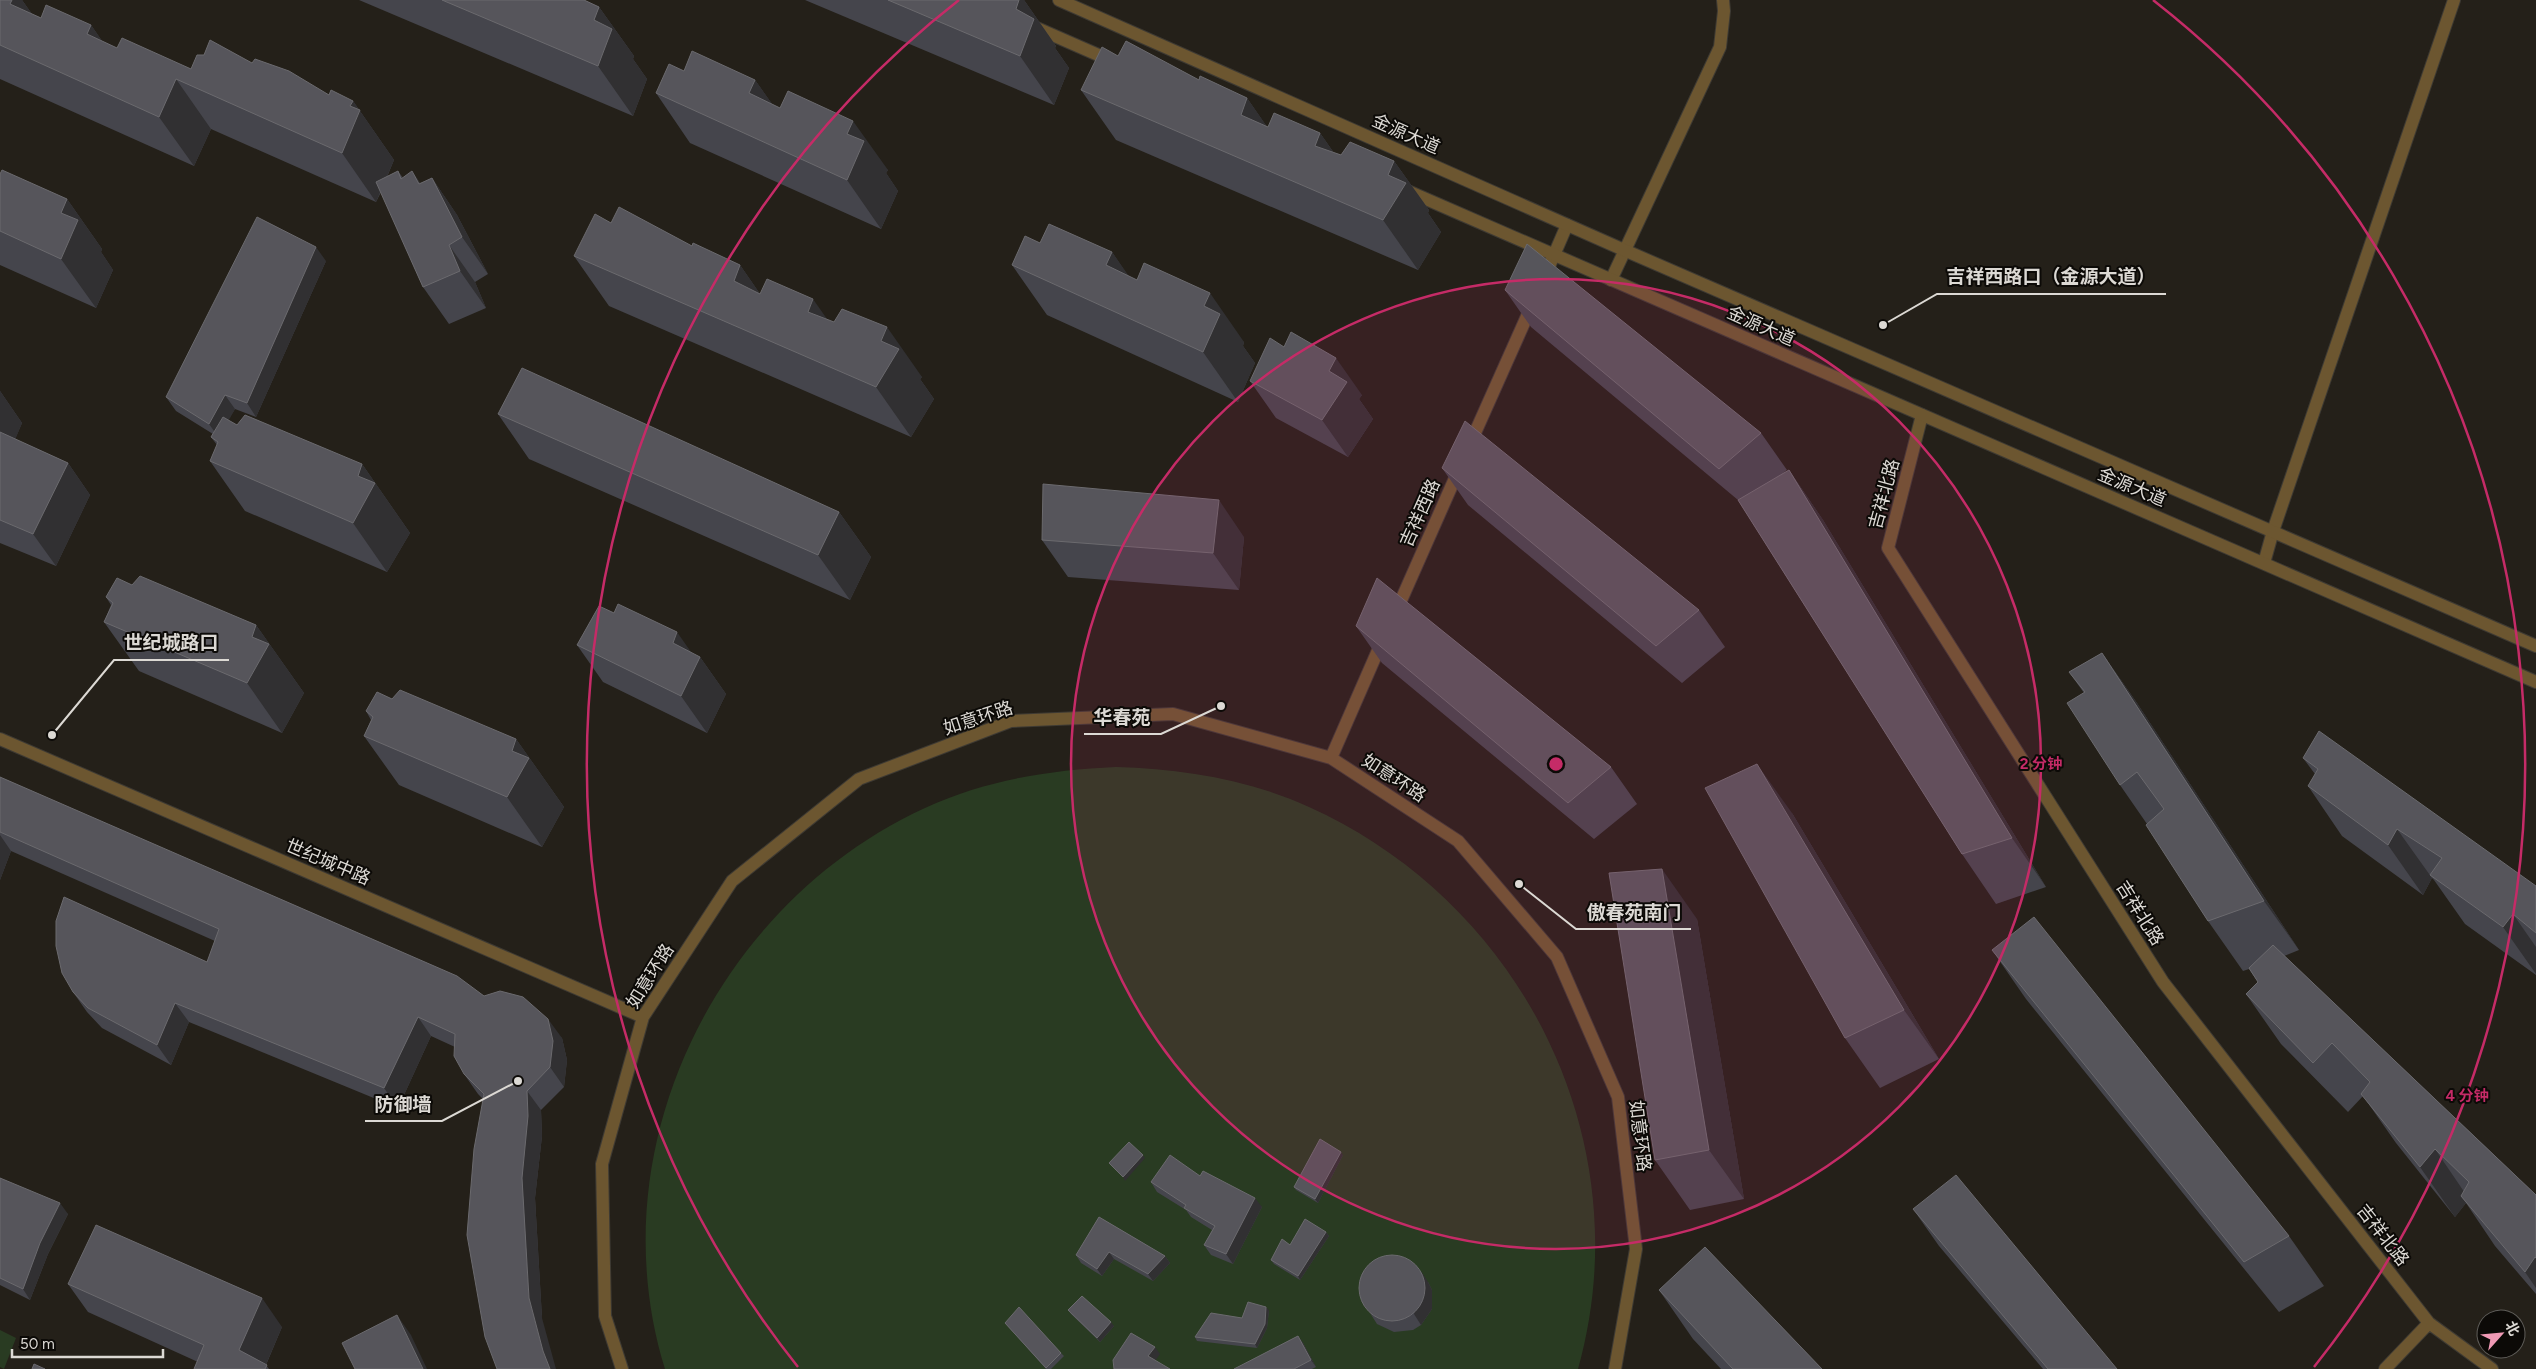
<svg xmlns="http://www.w3.org/2000/svg" width="2536" height="1369" viewBox="0 0 2536 1369" font-family="Figtree,'Noto Sans SC',sans-serif">
<rect width="100%" height="100%" fill="#242019"/>
<path fill="#293b22" d="M1116,767C1182,769 1248,779 1309,807C1522,903 1642,1141 1578,1369H665C596,1147 718,903 925,808C985,780 1050,770 1116,767Z
M0,1330L16,1338L4,1369L0,1367Z"/>
<g fill="none" stroke-linecap="round" stroke-linejoin="round">
<g stroke="#3e3a33" stroke-width="14">
<path id="minor" d="M1544,278L1567,225
M1611,280L1720,47L1724,11L1723,0
M1922,415L1888,548L2163,982L2429,1323L2492,1369
M1470,444L1532,305
M2264,563L2273,531L2454,0
M1395,614L1460,467
M0,739L643,1017
M1331,758L1383,639
M622,1369L605,1316L602,1164L643,1017L732,881L859,779L1011,721L1173,714L1331,758L1458,841L1557,957L1618,1097L1636,1249L1615,1369
M2385,1369L2429,1323"/>
</g>
<g stroke="#3e3a33" stroke-width="14">
<path id="tertiary" d="M1059,0L1624,250L2536,646
M1032,26L1112,61
M1403,189L2536,682"/>
</g>
<use href="#minor" stroke="#6c5630" stroke-width="12"/>
<use href="#tertiary" stroke="#6c5630" stroke-width="12"/>
</g>
<path fill="#45454c" d="M0,0H22L32,14L41,18L91,25L102,41L117,48L191,69L252,63L329,95L353,101L394,160L387,177L398,171L403,178L421,183L432,178L457,215L488,274L475,282L486,308L449,324L423,287L381,192L376,202L211,129L194,166L0,79Z
M359,0H584L599,7L634,56L633,59L647,79L633,116Z
M805,0H1024L1056,46L1055,48L1069,68L1054,105Z
M1118,56L1247,98L1267,127L1320,133L1334,153L1341,155L1394,161L1429,210L1428,213L1441,232L1418,270L1116,140L1081,90Z
M684,71L755,80L772,104L888,170L886,173L898,191L881,229L690,143L656,93Z
M0,174L67,199L102,249L101,252L113,270L96,308L0,265Z
M611,223L692,246L740,265L760,294L827,319L922,377L920,379L934,399L911,437L609,306L574,256Z
M1040,243L1112,252L1128,276L1137,280L1244,342L1243,346L1255,363L1238,402L1047,315L1012,265Z
M326,261L256,417L235,409L228,420L237,425L362,464L410,533L387,572L245,511L210,461L217,445L211,437L213,434L176,411L166,397Z
M1505,290L1761,433L1787,470L1783,473L1789,470L1823,520L2046,887L1996,904L1962,854L1738,500L1531,327Z
M1250,381L1362,395L1359,399L1373,419L1348,457L1276,418Z
M0,391L22,423L15,439L68,463L90,495L56,566L0,543Z
M498,414L839,512L871,557L850,600L529,459Z
M1442,468L1699,610L1725,647L1682,683L1468,505Z
M1244,537L1239,590L1068,577L1042,540Z
M132,585L256,625L304,693L282,733L139,671L104,622L111,605L106,597Z
M1356,626L1611,767L1637,804L1594,839L1382,663Z
M577,645L700,657L726,694L707,733L603,682Z
M2102,653L2137,703L2299,950L2284,956L2536,1195V1294L2495,1246L2466,1203L2455,1217L2396,1143L2363,1096L2348,1112L2281,1044L2246,994L2258,982L2249,969L2243,971L2208,921L2147,824L2120,785L2084,693L2069,672Z
M392,699L516,739L564,807L542,847L399,785L364,736L371,720L366,711Z
M2303,758L2536,886V975L2465,924L2434,880L2432,878L2423,895L2342,836L2308,786L2315,774Z
M0,777L484,996L562,1038L567,1060L564,1087L541,1110L542,1136L535,1198L542,1318L483,1099L478,1094L464,1074L455,1047L431,1036L398,1108L189,1022L171,1065L102,1028L87,1012L73,992L207,962L215,941L11,851L0,880Z
M1792,813L1939,1059L1880,1088L1845,1038Z
M1697,919L1744,1199L1690,1210L1655,1160Z
M1992,950L2289,1236L2324,1286L2279,1312L2026,999Z
M1343,1155L1318,1203L1296,1190L1294,1187Z
M1200,1176L1262,1207L1233,1264L1211,1255L1204,1245L1212,1230L1191,1217L1186,1210L1157,1192L1151,1182Z
M0,1178L68,1214L48,1254L30,1300L0,1285Z
M1913,1209L2117,1369H2043L1939,1246Z
M1099,1217L1165,1256L1170,1263L1153,1281L1114,1259L1102,1276L1081,1263L1076,1255Z
M1326,1232L1329,1236L1300,1280L1274,1264L1271,1260L1290,1245Z
M1428,1282L1432,1290V1309L1421,1325L1413,1330L1394,1332L1377,1324L1370,1313Z
M68,1284L282,1327L266,1365L269,1369H194L198,1362L88,1312Z
M1659,1290L1822,1369H1721L1693,1339Z
M1068,1310L1114,1326L1100,1342L1071,1314Z
M1269,1310L1267,1328L1257,1348L1197,1341L1195,1337L1242,1318Z
M1005,1323L1061,1353L1064,1356L1051,1369H1046Z
M1298,1336L1303,1343L1316,1367L1312,1369H1234Z"/>
<path fill="#313032" d="M12,0H22L51,41L10,4Z
M1019,0H1024L1056,46L1055,48L1069,68L1054,105L1020,56L1016,9Z
M599,7L634,56L633,59L647,79L633,116L598,66L594,20Z
M91,25L126,75L87,34Z
M176,79L211,129L194,166L159,117Z
M755,80L790,129L749,93Z
M1247,98L1282,148L1241,115Z
M353,101L394,160L376,202L342,153L350,106Z
M853,121L888,170L886,173L898,191L881,229L847,180V134Z
M1320,133L1355,183L1315,146Z
M1394,161L1429,210L1428,213L1441,232L1418,270L1383,220L1388,175Z
M412,171L438,208L419,184Z
M432,178L457,215L488,274L462,237Z
M67,199L102,249L101,252L113,270L96,308L61,259V213Z
M449,245L475,282L486,308L460,271Z
M316,247L326,261L256,417L247,403Z
M1112,252L1147,302L1106,265Z
M740,265L774,314L734,281Z
M1210,293L1244,342L1243,346L1255,363L1238,402L1203,352L1204,306Z
M813,299L848,349L808,312Z
M887,327L922,377L920,379L934,399L911,437L876,387L881,341Z
M1336,358L1362,395L1359,399L1373,419L1348,457L1322,420L1329,371Z
M0,391L22,423L8,457L0,447Z
M225,395L235,409L219,438L209,424Z
M68,463L90,495L56,566L33,534Z
M362,464L410,533L387,572L353,523L358,476Z
M1789,470L1823,520L2046,887L2012,838Z
M1219,500L1244,537L1239,590L1213,553Z
M839,512L871,557L850,600L818,555Z
M256,625L304,693L282,733L247,683L252,637Z
M677,632L698,662L700,657L726,694L707,733L681,696L673,643Z
M2102,653L2137,703L2299,950L2264,901Z
M516,739L564,807L542,847L507,797L512,751Z
M1757,764L1792,813L1939,1059L1904,1010Z
M2397,829L2432,878L2423,895L2388,845Z
M0,835L11,851L0,880Z
M1662,869L1697,919L1744,1199L1709,1150Z
M2513,914L2536,947V974L2503,927Z
M175,1003L189,1022L171,1065L157,1045Z
M418,1017L431,1036L398,1108L384,1088Z
M548,1019L562,1038L567,1060L564,1087L550,1067Z
M527,1091L541,1110L542,1136L535,1198L542,1318L556,1369H550L543,1351L529,1298L522,1178Z
M2435,1149L2469,1199L2461,1196L2466,1203L2455,1217L2420,1167Z
M1341,1152L1343,1155L1318,1203L1315,1199Z
M1143,1155L1145,1158L1125,1181L1123,1177Z
M1255,1198L1262,1207L1233,1264L1226,1254Z
M60,1203L68,1214L48,1254L30,1300L23,1289L40,1243Z
M1326,1232L1329,1236L1300,1280L1298,1276Z
M1109,1252L1114,1259L1102,1276L1097,1269Z
M1165,1256L1170,1263L1153,1281L1148,1274Z
M2535,1257L2536,1259V1288L2525,1272Z
M1421,1271L1428,1282L1432,1290V1309L1421,1325L1414,1314Z
M262,1298L282,1327L264,1369L239,1350Z
M1266,1307L1269,1310L1267,1328L1257,1348L1255,1344Z
M397,1315L411,1335L427,1369H423Z
M1111,1322L1114,1326L1100,1342L1097,1338Z
M1298,1336L1303,1343L1316,1367L1311,1360Z
M1155,1347L1160,1354L1153,1364L1148,1356Z"/>
<path fill="#56555b" stroke="#6b6a6e" d="M0,0H12L10,4L41,18L46,5L91,25L87,34L117,48L122,38L191,69L197,55H204L210,40L252,63L255,59L289,71L329,95L331,90L353,101L350,106L360,110L342,153L176,79L159,117L0,45Z
M442,0H584L599,7L594,20L612,29L598,66Z
M888,0H1019L1016,9L1034,19L1020,56Z
M1126,41L1199,80L1200,76L1247,98L1241,115L1268,127L1274,113L1320,133L1315,146L1341,155L1350,142L1394,161L1388,175L1406,183L1383,220L1081,90L1102,47L1118,56Z
M692,51L755,80L749,93L780,108L788,91L853,121L847,134L864,141L847,180L656,93L669,64L684,71Z
M2,170L67,199L61,213L78,220L61,259L0,231V174Z
M398,171L401,179L412,171L419,184L432,178L462,237L449,245L460,271L423,287L376,182Z
M619,207L692,246L693,243L740,265L734,281L760,294L767,279L813,299L808,312L834,322L842,309L887,327L881,341L899,349L876,387L574,256L595,214L611,223Z
M257,217L316,247L247,403L225,395L209,424L166,397Z
M1049,224L1112,252L1106,265L1137,280L1144,263L1210,293L1204,306L1220,314L1203,352L1012,265L1025,236L1040,243Z
M1527,244L1761,433L1719,469L1505,290Z
M1291,332L1336,358L1329,371L1347,382L1322,420L1250,381L1270,338L1284,347Z
M522,368L839,512L818,555L498,414Z
M245,415L362,464L358,476L375,483L353,523L210,461L218,442L211,437L223,417L237,425Z
M1465,421L1699,610L1656,646L1442,468Z
M0,432L68,463L33,534L0,520Z
M1789,470L2012,838L1962,854L1738,500Z
M1043,484L1219,500L1213,553L1042,540Z
M140,576L256,625L252,637L269,644L247,683L104,622L113,603L106,597L117,578L132,585Z
M1377,578L1611,767L1568,803L1356,626Z
M618,604L677,632L673,643L700,657L681,696L577,645L599,606L614,613Z
M2102,653L2264,901L2208,921L2146,825L2164,809L2137,772L2120,785L2067,703L2085,692L2069,672Z
M400,690L516,739L512,751L529,758L507,797L364,736L373,717L366,711L377,692L392,699Z
M2319,731L2536,886V933L2513,914L2503,927L2430,875L2442,858L2397,829L2388,845L2308,786L2318,769L2303,758Z
M1757,764L1904,1010L1845,1038L1705,788Z
M0,777L457,976L484,996L500,991L523,997L548,1019L553,1041L550,1067L527,1091L528,1116L522,1178L529,1298L543,1351L550,1369H497L485,1337L467,1235L474,1149L484,1094L464,1074L454,1056L455,1034L418,1017L384,1088L175,1003L157,1045L88,1008L73,992L62,973L56,946V921L64,897L207,962L219,929L0,832Z
M1662,869L1709,1150L1655,1160L1609,873Z
M2034,917L2289,1236L2244,1262L1992,950Z
M2273,945L2536,1195V1258L2535,1257L2525,1272L2461,1196L2469,1182L2435,1149L2420,1167L2361,1094L2370,1082L2332,1043L2313,1063L2246,994L2258,982L2249,968Z
M1320,1139L1341,1152L1315,1199L1294,1187Z
M1129,1142L1143,1155L1123,1177L1109,1163Z
M1170,1155L1200,1176L1203,1171L1255,1198L1226,1254L1204,1245L1215,1226L1184,1208L1186,1205L1151,1182Z
M1956,1175L2117,1369H2048L1913,1209Z
M0,1178L60,1203L40,1243L23,1289L0,1278Z
M1099,1217L1165,1256L1148,1274L1109,1252L1097,1269L1076,1255Z
M1305,1219L1326,1232L1298,1276L1271,1260L1282,1239L1290,1245Z
M96,1225L262,1298L239,1350L267,1365L265,1369H194L204,1345L68,1284Z
M1705,1247L1822,1369H1733L1659,1290Z
M1359 1288a33 33 0 1 1 66 0a33 33 0 1 1-66 0Z
M1082,1296L1111,1322L1097,1338L1068,1310Z
M1248,1302L1266,1307L1265,1324L1255,1344L1195,1337L1211,1313L1242,1318Z
M1019,1307L1061,1353L1046,1368L1005,1323Z
M397,1315L423,1369H355L342,1343Z
M1131,1333L1155,1347L1148,1356L1170,1369H1114L1113,1360Z
M1298,1336L1311,1360L1294,1369H1234Z
M34,1364L45,1369H32Z"/>
<circle cx="1556" cy="764" r="485" fill="#c52b67" fill-opacity=".12"/>
<g fill="none" stroke="#c52b67" stroke-width="2.5">
<circle cx="1556" cy="764" r="485"/>
<path d="M798 1367A969 969 0 0 1 959 0M2153 0A969 969 0 0 1 2314 1367"/>
</g>
<g text-anchor="middle" stroke-width="4" stroke-linejoin="round" paint-order="stroke">
<g font-size="18" fill="#dcd9d4" stroke="#0c0a07">
<text transform="translate(1406 134) rotate(24)" y="6">金源大道</text>
<text transform="translate(1761 326) rotate(24)" y="6">金源大道</text>
<text transform="translate(2132 487) rotate(23)" y="6">金源大道</text>
<text transform="translate(1884 494) rotate(-75)" y="6">吉祥北路</text>
<text transform="translate(1420 513) rotate(-66)" y="6">吉祥西路</text>
<text transform="translate(978 718) rotate(-18)" y="6">如意环路</text>
<text transform="translate(1394 778) rotate(33)" y="6">如意环路</text>
<text transform="translate(328 862) rotate(23)" y="6">世纪城中路</text>
<text transform="translate(2140 913) rotate(58)" y="6">吉祥北路</text>
<text transform="translate(650 976) rotate(-58)" y="6">如意环路</text>
<text transform="translate(1640 1136) rotate(83)" y="6">如意环路</text>
<text transform="translate(2383 1235) rotate(52)" y="6">吉祥北路</text>
</g>
</g>
<circle cx="1556" cy="764" r="8" fill="#c52b67" stroke="#0c0a07" stroke-width="2.5"/>
<g font-size="15" text-anchor="middle" font-weight="bold" fill="#c52b67" stroke="#0c0a07" stroke-width="4" stroke-linejoin="round" paint-order="stroke">
<text x="2041" y="769">2 分钟</text>
<text x="2467" y="1101">4 分钟</text>
</g>
<path fill="none" stroke="#dcd9d4" stroke-width="2" d="M1883 325L1937 294H2166M52 735L114 660H229M1221 706L1161 734H1084M1519 884L1576 929H1691M518 1081L442 1121H365"/>
<g fill="#dcd9d4" stroke="#0c0a07" stroke-width="2">
<circle cx="1883" cy="325" r="5"/>
<circle cx="52" cy="735" r="5"/>
<circle cx="1221" cy="706" r="5"/>
<circle cx="1519" cy="884" r="5"/>
<circle cx="518" cy="1081" r="5"/>
</g>
<g font-size="19" text-anchor="middle" font-weight="bold" fill="#dcd9d4" stroke="#0c0a07" stroke-width="4" stroke-linejoin="round" paint-order="stroke">
<text x="2051" y="283">吉祥西路口（金源大道）</text>
<text x="171" y="649">世纪城路口</text>
<text x="1122" y="724">华春苑</text>
<text x="1634" y="919">傲春苑南门</text>
<text x="403" y="1111">防御墙</text>
</g>
<g transform="translate(2501 1334) rotate(63)"><circle r="24" fill="#0c0a07" stroke="#5f5d59"/>
<path d="M0-4L9 19L0 12L-9 19Z" fill="#f09ab5"/>
<text y="-8" font-size="14" font-weight="bold" text-anchor="middle" fill="#dcd9d4">北</text>
</g>
<path d="M12 1349v8h151v-8" fill="none" stroke="#dcd9d4" stroke-width="2.5"/>
<text x="20" y="1349" font-size="15" fill="#dcd9d4" stroke="#0c0a07" stroke-width="4" paint-order="stroke">50 m</text>
</svg>
